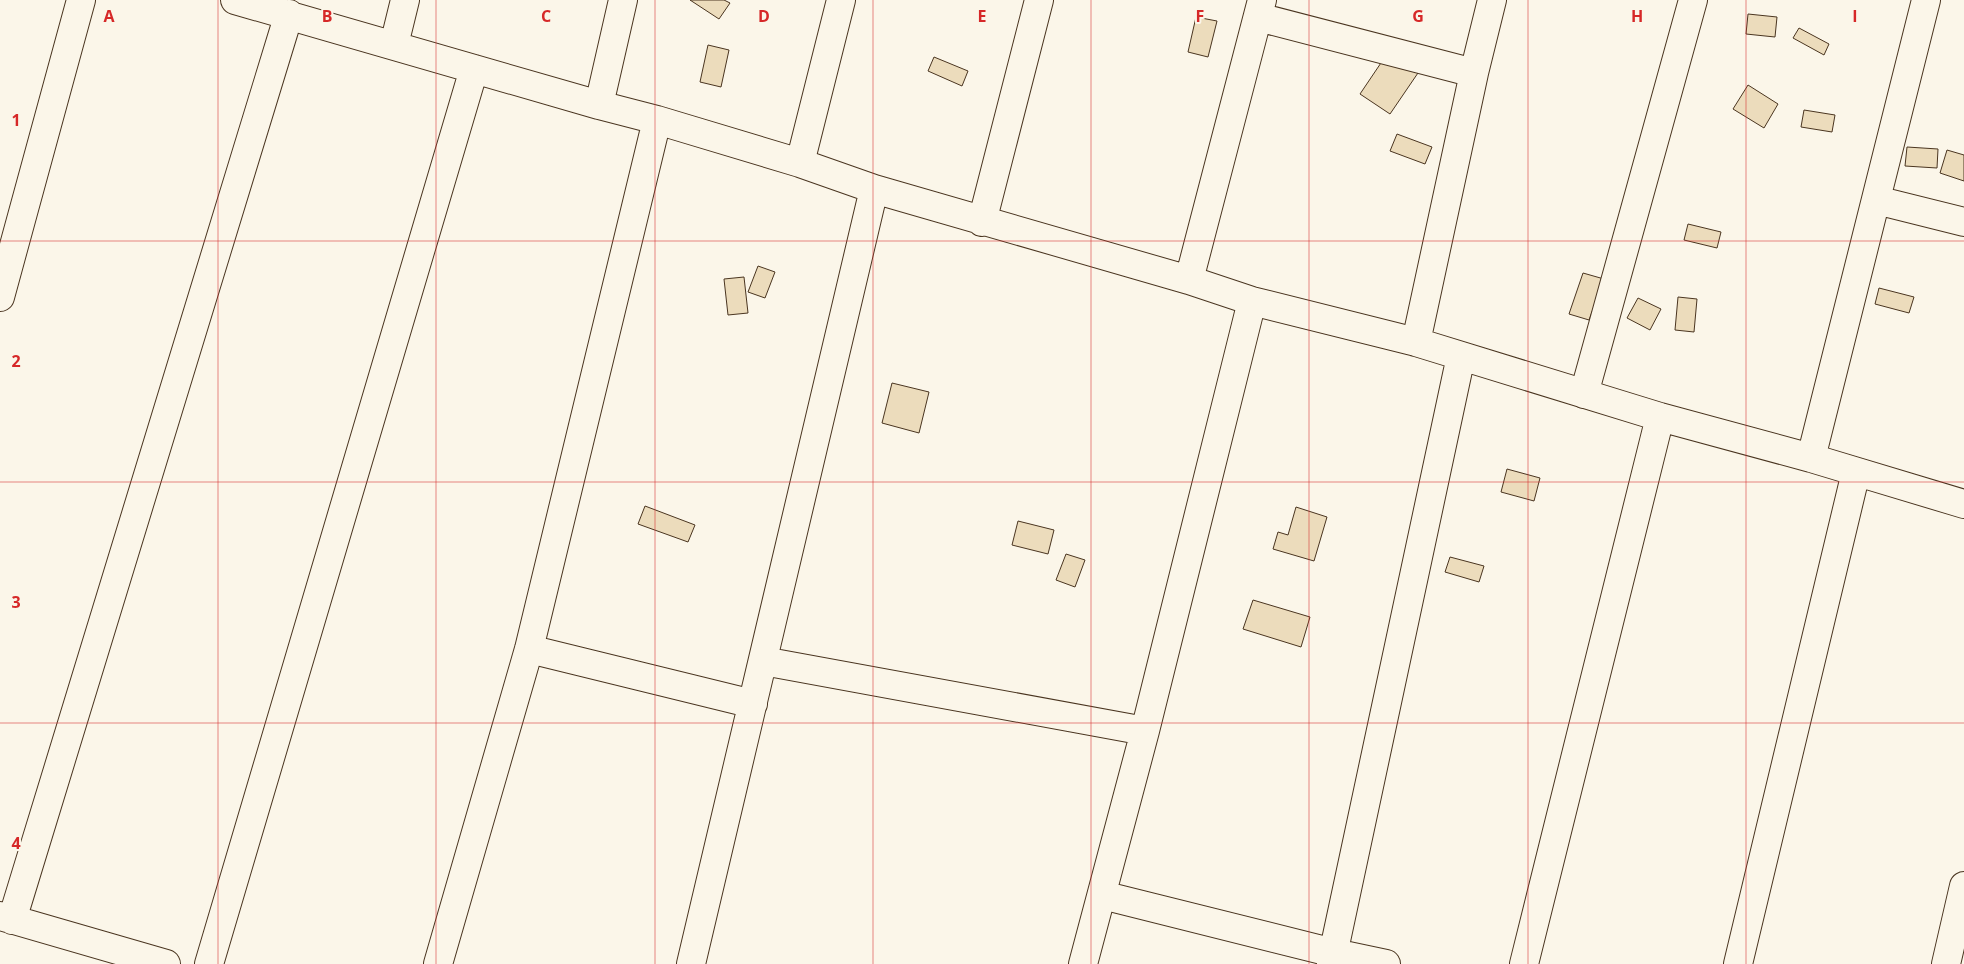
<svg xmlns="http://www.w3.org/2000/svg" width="1964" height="964" viewBox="0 0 1964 964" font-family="'Open Sans',sans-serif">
<rect width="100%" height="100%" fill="#fbf6e9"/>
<path fill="#ecdcbc" stroke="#4a3520" d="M690,0H724L730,3L719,19Z
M1748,14L1777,17L1775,37L1746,34Z
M1196,17L1217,21L1208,57L1188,52Z
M1799,28L1829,44L1824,55L1793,38Z
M708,45L729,50L721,87L700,82Z
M1389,51L1420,70L1390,114L1360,94Z
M934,57L968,71L962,86L928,71Z
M1748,85L1778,104L1764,128L1733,109Z
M1804,110L1835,115L1832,132L1801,127Z
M1397,134L1432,147L1425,164L1390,151Z
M1907,147L1938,149L1937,168L1905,166Z
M1947,150L1964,155V181L1940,173Z
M1688,224L1721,232L1717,248L1684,240Z
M758,266L775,272L765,298L748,292Z
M1583,273L1604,279L1589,320L1569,314Z
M744,277L748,313L728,315L724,279Z
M1879,288L1914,297L1909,313L1875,304Z
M1678,297L1697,299L1694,332L1675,330Z
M1638,298L1661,309L1650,330L1627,318Z
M892,383L929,392L919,433L882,423Z
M1507,469L1540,478L1534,501L1501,492Z
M645,506L695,525L688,542L638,524Z
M1296,507L1327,517L1314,561L1273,549L1278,532L1288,535Z
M1018,521L1054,530L1048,554L1012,545Z
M1066,554L1085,560L1075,587L1056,580Z
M1450,557L1484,566L1479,582L1445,572Z
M1253,600L1310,617L1301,647L1243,629Z"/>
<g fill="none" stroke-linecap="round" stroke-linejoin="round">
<g stroke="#4a3520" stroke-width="30">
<path id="street" d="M235,0L599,105L657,120L800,163L874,189L1189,280L1252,301L1416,342L1660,417L1811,458L1964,504
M1258,17L1474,73
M394,45L405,0
M599,105L623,0
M800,163L841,0
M1876,200L1964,222
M982,222L1039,0
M1189,280L1262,0
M0,297L81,0
M1416,342L1474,73L1492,0
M1584,394L1693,0
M1811,458L1926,0
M529,649L753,704
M763,661L1145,731
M1102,895L1334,953L1386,964
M0,916L166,964
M12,920L289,14
M209,964L474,69
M438,964L529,649L657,120
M691,964L874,189
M1083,964L1145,731L1252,301
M1331,964L1461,356
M1524,964L1660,417
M1738,964L1856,472
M1946,964L1964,886"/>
</g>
<use href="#street" stroke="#fbf6e9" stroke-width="28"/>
</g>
<path fill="none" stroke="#d62828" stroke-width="1" stroke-opacity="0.55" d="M218,0V964M436,0V964M655,0V964M873,0V964M1091,0V964M1309,0V964M1528,0V964M1746,0V964M0,241H1964M0,482H1964M0,723H1964"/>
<g font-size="16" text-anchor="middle" font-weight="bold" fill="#d62828" stroke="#fbf6e9" stroke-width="4" stroke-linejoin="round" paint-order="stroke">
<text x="109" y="22">A</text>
<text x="327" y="22">B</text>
<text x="546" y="22">C</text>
<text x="764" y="22">D</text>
<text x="982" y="22">E</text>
<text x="1200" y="22">F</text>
<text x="1418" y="22">G</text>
<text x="1637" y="22">H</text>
<text x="1855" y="22">I</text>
<text x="16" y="126">1</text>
<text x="16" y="367">2</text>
<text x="16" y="608">3</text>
<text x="16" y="849">4</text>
</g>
</svg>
